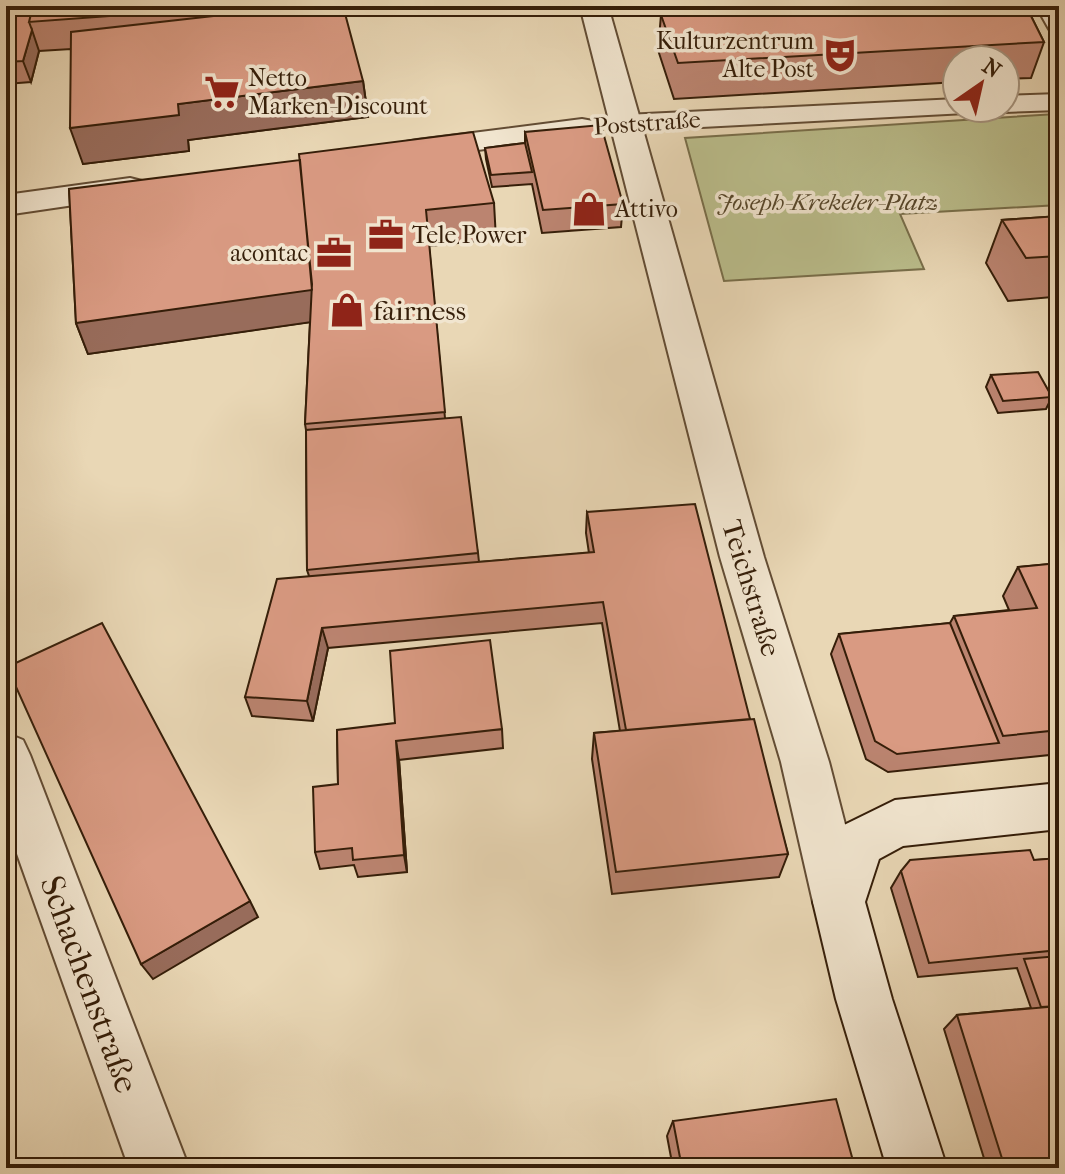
<svg xmlns="http://www.w3.org/2000/svg" width="1065" height="1174" viewBox="0 0 1065 1174" font-family="'IM FELL French Canon',serif">
<rect width="100%" height="100%" fill="#e9d7b5"/>
<filter id="stains"><feTurbulence type="fractalNoise" baseFrequency=".0025" numOctaves="4"/><feColorMatrix values="0 0 0 0 .2 0 0 0 0 .09 0 0 0 0 .02 0 0 0 .5 -.17"/></filter>
<radialGradient id="worn" r=".72"><stop offset=".6" stop-color="#630" stop-opacity="0"/><stop offset="1" stop-color="#630" stop-opacity=".3"/></radialGradient>
<path fill="#babd8b" stroke="#786e4a" stroke-width="2" d="M1056,114L1059,119V205L900,214L924,269L724,281L685,138Z"/>
<g fill="none" stroke-linecap="round" stroke-linejoin="round">
<g stroke="#624c34" stroke-width="4">
<path id="pedestrian" d="M1059,94V110L1005,112L995,108H1005V96Z
M957,99V108H969L966,113L625,131L616,129L612,123L616,117L625,115Z"/>
</g>
<g stroke="#624c34" stroke-width="4">
<path id="minor" d="M580,6H608L764,557L829,762L865,902L858,920L839,927L820,920L813,902L781,762L720,557Z
M1036,6H1059V31L1049,29Z
M582,119L593,121L597,128L593,135L417,158L406,156L401,149L406,142L417,140Z
M130,178L142,181L146,188L142,195L6,215V195Z
M6,733L23,740L30,755L189,1168H129L6,823Z"/>
</g>
<g stroke="#351e09" stroke-width="4">
<path id="secondary" d="M1059,783V829L903,846L879,859L865,902L892,999L947,1168H887L836,999L813,902L840,827L895,800Z"/>
</g>
<use href="#pedestrian" fill="#f1e5cf" fill-rule="evenodd"/>
<use href="#minor" fill="#f1e5cf" fill-rule="evenodd"/>
<use href="#secondary" fill="#f1e5cf" fill-rule="evenodd"/>
</g>
<path fill="#bb8470" stroke="#351e09" stroke-width="2" d="M6,6H211V16L363,81L368,117L188,140L189,151L83,164L71,49L39,51L31,82L6,84Z
M734,6H1026L1044,42L1031,78L1005,79V60H957V82L674,99L658,50L661,15L733,11Z
M525,132L623,204L621,227L542,233L532,184L492,187L486,159L485,148L525,143Z
M69,189L494,203L496,239L429,246L445,418L478,553L479,562L589,553L586,533L587,512L750,719L788,854L779,877L612,894L592,759L594,733L620,731L602,623L328,648L313,721L252,716L245,697L309,576L307,570L306,430L305,424L310,322L88,354L76,323Z
M1059,216V308L1052,297L1008,301L986,263L1002,220Z
M991,375L1052,397L1046,409L998,413L986,387Z
M1059,563V754L888,772L866,759L831,654L839,634L950,623L954,616L1009,610L1003,596L1018,567Z
M502,729L503,748L399,760L407,872L358,877L354,865L320,869L315,852L338,784L337,730Z
M1059,858V1168H987L944,1029L957,1015L1031,1008L1017,968L918,977L891,888L901,871Z
M673,1121L855,1168H673L667,1136Z"/>
<path fill="#986c5b" stroke="#351e09" stroke-width="2" d="M204,6H211V39L204,9Z
M32,30L39,51L31,82L23,61Z
M363,81L368,117L188,140L189,151L83,164L70,128L178,104Z
M300,160L319,321L88,354L76,323Z
M322,628L328,648L313,721L307,701Z
M396,741L399,760L407,872L404,855Z
M250,901L258,917L153,979L141,964Z"/>
<path fill="#d99a82" stroke="#351e09" stroke-width="2" d="M6,6H33L29,22L32,30L23,61L6,62Z
M33,6H204V9L29,22Z
M303,6H343L363,81L178,104L179,115L70,128L71,32Z
M739,6H1026L1044,42L678,63L661,15L741,11Z
M601,125L623,204L543,210L525,132Z
M473,132L494,203L426,210L445,412L305,424L312,284L299,154Z
M525,143L532,172L491,175L485,148Z
M300,160L312,290L76,323L69,189Z
M1059,216V256L1026,258L1002,220Z
M1038,372L1052,397L1003,401L991,375Z
M461,417L478,553L307,570L306,430Z
M695,504L750,719L626,730L603,602L322,628L307,701L245,697L277,579L594,552L587,512Z
M1059,563V730L1003,736L954,616L1037,608L1018,567Z
M102,623L250,901L141,964L7,667Z
M950,623L999,743L897,754L875,741L839,634Z
M490,640L502,729L396,741L404,855L353,860L352,848L315,852L313,787L338,784L337,730L395,723L390,651Z
M754,719L788,854L616,872L594,733Z
M1030,850L1034,860L1059,858V950L929,963L901,871L910,860Z
M1059,956V1006L1041,1007L1024,959Z
M1059,1006V1164L1026,1168H1005L957,1015Z
M836,1099L855,1168H682L673,1121Z"/>
<defs>
<g id="theatre-bare" transform="scale(2.76)"><path d="M-5-5.5Q0-4 5-5.5V0Q5 5 0 6Q-5 5-5 0ZM-3.3-2.5H-1v1.5H-3.3ZM1-2.5H3.3v1.5H1ZM-2.8 1Q0 5.5 2.8 1Z" fill="#8f2418" stroke="#f1e5cf" stroke-width="2.5" paint-order="stroke"/></g>
<g id="supermarket-bare" transform="scale(2.76)"><path d="M-6-5.5h2.5l.6 2H6L4.5 2H-2.5L-4.4-4H-6ZM-1.5 3.2a1.3 1.3 0 1 0 .1 0ZM3 3.2a1.3 1.3 0 1 0 .1 0Z" fill="#8f2418" stroke="#f1e5cf" stroke-width="2.5" paint-order="stroke"/></g>
<g id="shop-bare" transform="scale(2.76)"><path d="M-5-2.5h2.3a2.7 3.5 0 0 1 5.4 0H5L5.5 6h-11ZM-1.5-2.5h3a1.5 2.3 0 0 0-3 0Z" fill="#8f2418" stroke="#f1e5cf" stroke-width="2.5" paint-order="stroke"/></g>
<g id="office-bare" transform="scale(2.76)"><path d="M-6-3h4V-5.5h4V-3h4V5H-6ZM-1-4.5V-3h2v-1.5ZM-6 0V1H6V0Z" fill="#8f2418" stroke="#f1e5cf" stroke-width="2.5" paint-order="stroke"/></g>
</defs>
<g fill-rule="evenodd">
<use href="#theatre-bare" x="840" y="55"/>
<use href="#supermarket-bare" x="222" y="92"/>
<use href="#shop-bare" x="589" y="209"/>
<use href="#office-bare" x="386" y="235"/>
<use href="#office-bare" x="334" y="253"/>
<use href="#shop-bare" x="347" y="310"/>
</g>
<g text-anchor="middle" stroke-width="7" stroke-linejoin="round" paint-order="stroke">
<g font-size="24" fill="#351e09" stroke="#f1e5cf" text-anchor="start">
<text x="814" y="49" text-anchor="end">Kulturzentrum<tspan x="814" dy="28">Alte Post</tspan></text>
<text x="248" y="86">Netto<tspan x="248" dy="28">Marken-Discount</tspan></text>
<text x="615" y="217">Attivo</text>
<text x="412" y="243">Tele Power</text>
<text x="308" y="261" text-anchor="end">acontac</text>
</g>
<g font-size="24" fill="#351e09" stroke="#f1e5cf">
<text transform="translate(647 123) rotate(-4)" y="8">Poststraße</text>
</g>
<g font-size="24" font-style="italic" fill="#56462a" stroke="#f1e5cf">
<text x="827" y="210">Joseph-Krekeler-Platz</text>
</g>
<g font-size="28" fill="#351e09" stroke="#f1e5cf" text-anchor="start">
<text x="373" y="320">fairness</text>
</g>
<g font-size="28" fill="#351e09" stroke="#f1e5cf">
<text transform="translate(752 588) rotate(73)" y="10">Teichstraße</text>
</g>
<g font-size="34" fill="#351e09" stroke="#f1e5cf">
<text transform="translate(90 984) rotate(70)" y="12">Schachenstraße</text>
</g>
</g>
<rect width="1065" height="1174" fill="none" stroke="#e9d7b5" stroke-width="32"/>
<rect x="8" y="8" width="1049" height="1158" fill="none" stroke="#351e09" stroke-width="4"/>
<rect x="16" y="16" width="1033" height="1142" fill="none" stroke="#351e09" stroke-width="2"/>
<g transform="translate(981 84) rotate(34)"><circle r="38" fill="#f1e5cf" stroke="#a69580" stroke-width="2"/>
<path d="M0-6L14 30L0 20L-14 30Z" fill="#8f2418"/>
<text y="-12" font-size="22" font-weight="bold" text-anchor="middle" fill="#351e09">N</text>
</g>
<rect width="100%" height="100%" filter="url(#stains)"/>
<rect width="100%" height="100%" fill="url(#worn)"/>
</svg>
